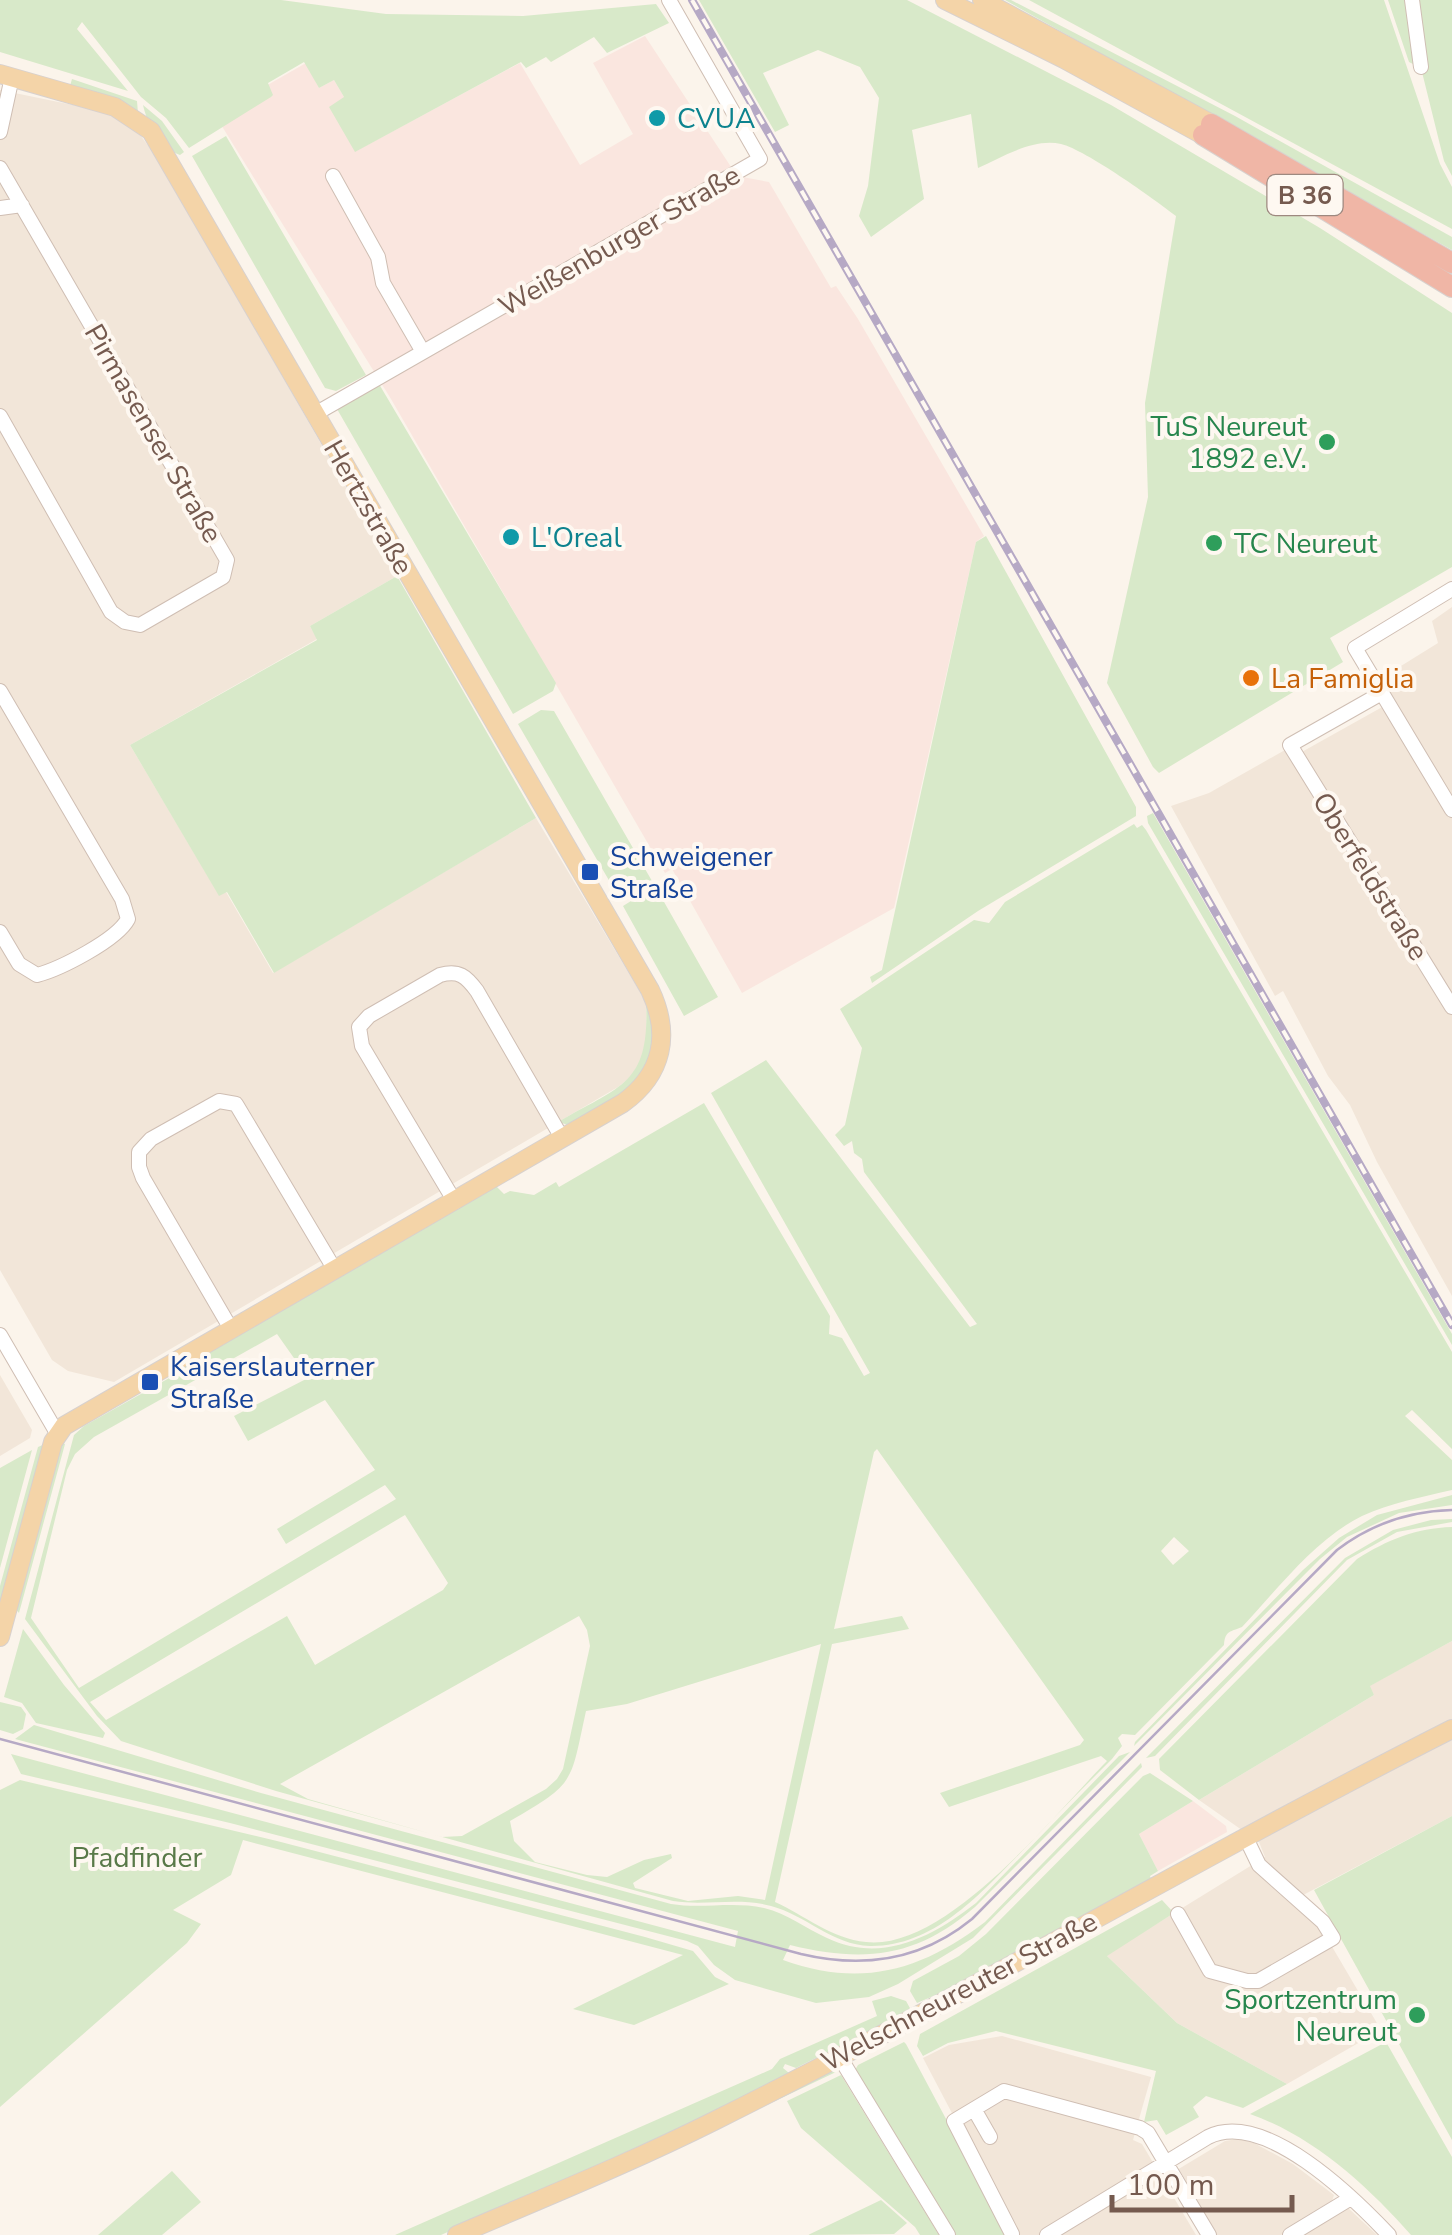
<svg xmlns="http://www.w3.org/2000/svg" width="1452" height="2235" viewBox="0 0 1452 2235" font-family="'Nunito Sans',sans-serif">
<rect width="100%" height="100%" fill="#fbf4eb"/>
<path fill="#f2e6d9" d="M0,90L112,113L138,132L155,155L397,576L310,626L317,639L130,745L219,895L226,892L273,973L536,818L646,1002L647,1047L632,1076L618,1087L114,1382L68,1371L52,1360L0,1270Z
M1452,607V1296L1377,1162L1350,1105L1328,1076L1283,991L1275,996L1171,806L1209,793L1285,750L1291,758L1393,701L1380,679L1438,643L1432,621Z
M0,1375L32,1430L30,1438L0,1456Z
M1452,1641V1816L1290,1902L1324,1933L1381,2030L1287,2084L1177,2023L1106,1955L1265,1857L1259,1842L1199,1800L1374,1695L1369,1686Z
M1002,2036L1151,2077L1133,2140L1142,2144L1196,2235H1016L923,2058L949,2045Z
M1238,2139L1254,2143L1293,2164L1334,2195L1331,2204L1281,2235H1209L1172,2173L1225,2141Z
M1347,2207L1377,2235H1303Z"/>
<path fill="#fae6df" d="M645,36L737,176L769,182L831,288L836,286L858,319L984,536L976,542L894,908L742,993L672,869L665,873L391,399L215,115L306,63L319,88L334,80L344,97L356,151L520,63L580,165L633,134L593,63Z
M1193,1801L1226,1826L1227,1832L1158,1871L1139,1834Z"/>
<path fill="#d8e9c9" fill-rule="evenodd" d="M0,0H281L386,14L523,16L656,4L669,23L607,53L594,37L551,62L546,57L526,68L521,62L355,152L329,107L344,97L334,80L319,88L304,62L268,83L273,95L271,97L189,148L166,118L141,97L82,22L77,29L128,91L0,52Z
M699,0H907L1111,105L1320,228L1452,313V567L1330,638L1343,662L1159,773L1153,767L1107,683L1148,497L1145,403L1176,216C1154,199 1086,150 1061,144C1033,138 1002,157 978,168L971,114L912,130L924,199L871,237L859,216L868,186L879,98L860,67L818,50L763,73L789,125L775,132Z
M1005,0H1011L1235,116L1452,237V250Z
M1029,0H1384L1440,164L1452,187V229Z
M1388,0H1452V176L1444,161L1421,68L1409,62Z
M72,79L137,101L138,113L70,86Z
M143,105L162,121L184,152L180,155C161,148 147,124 143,105Z
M226,136L366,375L336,391L325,388L192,156Z
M379,384L556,683L553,691L513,714L337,409Z
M986,536L1136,807V816L978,911L872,983L870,977L882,970L976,542Z
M397,576L536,818L274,973L227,892L219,896L130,745L317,640L310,626Z
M541,710L554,711L652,881L621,901L518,724Z
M1153,813L1452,1334V1345L1148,823L1147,816Z
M1134,824L1137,828L1142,825L1146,830L1452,1352V1449L1412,1410L1405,1416L1452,1460V1490C1422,1497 1390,1503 1362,1516C1315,1539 1278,1589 1242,1627C1231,1632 1225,1630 1224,1645L1135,1735L1122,1734L1118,1738L1122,1746L1112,1759C1085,1786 1058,1813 1032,1841C988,1885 939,1947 870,1946C832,1945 806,1915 771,1906C738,1897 706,1906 673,1901L276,1791L121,1741L97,1716L25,1619L74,1435L84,1426L171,1377L170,1373L495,1185L504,1194L510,1191L534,1195L556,1182L559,1187L704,1103L830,1316L829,1334L842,1338L864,1376L870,1373L711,1093L766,1060L970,1327L977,1324L864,1172L862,1159L854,1153L852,1141L844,1146L835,1135L845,1125L862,1048L840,1009L974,920L989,923L1005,902ZM277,1334L308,1378L234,1416L248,1441L325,1400L375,1470L277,1529L286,1544L385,1485L396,1499L79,1688L31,1618L67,1470L75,1454L94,1437ZM877,1449L1084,1740L1080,1745L940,1793L949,1807L1101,1756L1107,1761C1053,1816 946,1951 866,1942C832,1939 804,1915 775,1902L832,1644L909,1629L902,1616L834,1629L874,1452ZM405,1515L448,1583L443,1590L315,1665L287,1616L106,1720L90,1702ZM1174,1537L1189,1551L1173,1565L1161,1551ZM579,1616L587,1630L590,1646L563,1769L557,1779L546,1789L462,1836L442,1837L308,1799L280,1784ZM821,1644L765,1900L738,1896L688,1901L635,1888L633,1883L672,1858L671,1854L644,1860L607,1877L587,1875L535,1862L514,1841L510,1821C576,1783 570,1784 586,1711L627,1704Z
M655,886L718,997L684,1016L623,906Z
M646,1002L657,1032L642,1081L572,1126L558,1122C621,1085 650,1085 646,1002Z
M59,1442L65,1444L19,1613L15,1608Z
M45,1444L0,1612V1586L38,1447Z
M32,1450L0,1568V1468Z
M1452,1495V1505L1399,1513L1347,1537L1320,1559L1134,1746L1135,1742L1303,1570L1339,1538L1377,1515Z
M1452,1519V1522L1397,1532L1347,1560L1155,1756L1146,1758L1345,1558L1393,1530L1431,1520Z
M1452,1527V1641L1370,1686L1374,1695L1199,1800L1160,1770L1159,1759L1357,1559C1387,1540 1416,1528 1452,1527Z
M23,1629L64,1685L105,1733L103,1738L36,1723L22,1703L4,1697Z
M0,1702L21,1707L26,1714L23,1729L13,1734L0,1730Z
M34,1725L261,1793L671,1904C702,1909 733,1901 764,1908C788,1914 805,1928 827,1938C882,1964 932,1937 976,1903L1119,1756L1130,1752L975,1907C916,1958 864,1963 790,1945L783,1960C861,1988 921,1971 985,1922L1141,1763L1142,1767L973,1938L898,1984L869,1997L816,2003L735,1980L714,1965L698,1946L687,1941L230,1823L21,1774L11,1754L735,1947L738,1931L15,1739Z
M1150,1773L1193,1801L1139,1834L1158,1871L1150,1876L1151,1879L980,1976L917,2003L910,1991L913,1981L959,1956L986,1934L1143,1776Z
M20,1780L277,1841L645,1937L693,1951L715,1977L729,1984L634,2025L573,2009L683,1955L243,1840L231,1875L173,1910L201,1924L187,1943L0,2107V1790Z
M1452,1816V2140L1314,1890Z
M1162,1900L1174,1913L1107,1956L1177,2023L1287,2084L1243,2108L1206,2096L1193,2107L1199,2117L1166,2135L1157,2120L1144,2122L1156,2071L996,2031L948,2043L923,2056L917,2046L920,2034Z
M891,1996L906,2001L911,2010L796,2068L785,2064L783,2068L789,2073L697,2120L441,2235H395L772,2069L780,2059L877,2016L872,2001Z
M904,2042L906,2044L1008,2235H955L855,2070L858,2065Z
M1386,2042L1452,2157V2235H1411C1368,2186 1313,2136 1250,2114Z
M829,2072H836L598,2185L596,2181Z
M841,2075L939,2235H920L915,2227L801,2128L787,2101Z
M172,2171L201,2202L162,2235H98Z
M881,2200L907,2223L894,2234L808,2235Z"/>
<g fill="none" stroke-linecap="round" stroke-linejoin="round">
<g stroke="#cfbeb3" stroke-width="16">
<path id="minor" d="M1412,0L1421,67
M0,132L12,77
M0,168L227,560L223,577L140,625L125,622L111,612L0,416
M333,176L378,257L383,283L423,352
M0,208L22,205
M315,414L760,159L669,0
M1452,589L1355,648L1452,810
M0,691L122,899L128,919C117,940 60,969 37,975L19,964L0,932
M1380,694L1290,745L1452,1007
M455,1202L362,1046L359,1027L369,1016L440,975C459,970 466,976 477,991L562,1138
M231,1329L143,1178L139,1167V1152L151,1139L219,1101L236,1104L335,1270
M0,1335L57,1433
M1178,1914L1210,1971L1247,1981H1258L1333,1938L1323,1922L1259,1865L1245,1836
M839,2056L948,2235
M974,2109L990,2137
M1012,2234L954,2121L1004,2091L1140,2128L1148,2133L1209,2235
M1047,2235L1208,2137C1264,2109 1353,2197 1389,2235
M1290,2235L1351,2198"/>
</g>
<g stroke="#d8d1ce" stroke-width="20">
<path id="major" d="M945,0L1064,59L1203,135
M982,0L1208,122
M0,74L115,107L151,131L650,990C671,1034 663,1074 623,1103L64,1426L53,1442L0,1637
M457,2235C543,2198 630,2163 714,2121C964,1997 1203,1855 1452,1729"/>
</g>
<g stroke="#d8d1ce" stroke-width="22">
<path id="highway" d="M1211,124L1452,263
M1203,135L1452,287"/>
</g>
<use href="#minor" stroke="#fff" stroke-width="14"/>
<use href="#major" stroke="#f4d4a8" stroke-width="18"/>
<use href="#highway" stroke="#f0b6a6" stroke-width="20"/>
<path stroke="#b6a9c5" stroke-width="2.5" d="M0,1739L801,1954C864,1969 922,1960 972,1919L1337,1550C1371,1524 1409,1511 1452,1510"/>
<g stroke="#b6a9c5" stroke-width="8">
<path id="rail" d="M692,0L1452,1325"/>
</g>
<use href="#rail" stroke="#fef8f1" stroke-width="4" stroke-dasharray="11" stroke-linecap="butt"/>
</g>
<g fill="#0f9aa8" stroke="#fef8f1" stroke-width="4">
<circle cx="657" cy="118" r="10"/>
<circle cx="511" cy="537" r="10"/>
</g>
<g fill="#2e9e5b" stroke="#fef8f1" stroke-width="4">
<circle cx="1327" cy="442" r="10"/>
<circle cx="1214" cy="543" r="10"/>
<circle cx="1417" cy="2015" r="10"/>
</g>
<circle fill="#e8710a" stroke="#fef8f1" stroke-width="4" cx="1251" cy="678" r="10"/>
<g fill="#1a4fb4" stroke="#fef8f1" stroke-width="4">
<rect x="580" y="862" width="20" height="20" rx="5"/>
<rect x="140" y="1372" width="20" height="20" rx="5"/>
</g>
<g text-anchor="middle" stroke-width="8" stroke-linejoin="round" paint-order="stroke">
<rect fill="#fef8f1" stroke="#9e8980" stroke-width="2.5" x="1267.5" y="175" width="75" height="40" rx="8"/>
<g font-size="25" font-weight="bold" fill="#755a4f">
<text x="1305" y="204">B 36</text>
</g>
<g font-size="28" fill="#0d838f" stroke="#fef8f1" text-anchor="start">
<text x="677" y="128">CVUA</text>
<text x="531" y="547">L'Oreal</text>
</g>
<g font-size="28" fill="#755a4f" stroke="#fef8f1">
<text transform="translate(619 240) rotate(-30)" y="10">Weißenburger Straße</text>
<text transform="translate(154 433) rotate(60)" y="10">Pirmasenser Straße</text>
<text transform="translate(369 507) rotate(60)" y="10">Hertzstraße</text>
<text transform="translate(1371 876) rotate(58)" y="10">Oberfeldstraße</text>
<text transform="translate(959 1991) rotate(-28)" y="10">Welschneureuter Straße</text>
</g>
<g font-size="28" fill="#27864d" stroke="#fef8f1" text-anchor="end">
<text x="1307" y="436">TuS Neureut<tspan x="1307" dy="32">1892 e.V.</tspan></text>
<text x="1234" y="553" text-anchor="start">TC Neureut</text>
<text x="1397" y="2009">Sportzentrum<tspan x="1397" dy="32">Neureut</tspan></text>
</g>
<g font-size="28" fill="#c56008" stroke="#fef8f1" text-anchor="start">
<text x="1271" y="688">La Famiglia</text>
</g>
<g font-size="28" fill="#164399" stroke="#fef8f1" text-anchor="start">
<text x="610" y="866">Schweigener<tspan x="610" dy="32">Straße</tspan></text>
<text x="170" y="1376">Kaiserslauterner<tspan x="170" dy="32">Straße</tspan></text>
</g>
<g font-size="28" fill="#597948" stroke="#fef8f1">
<text x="137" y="1867">Pfadfinder</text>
</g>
</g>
<path d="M1112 2195v15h180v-15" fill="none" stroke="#755a4f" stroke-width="5"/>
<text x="1127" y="2195" font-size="30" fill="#755a4f" stroke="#fef8f1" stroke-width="8" paint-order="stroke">100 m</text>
</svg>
